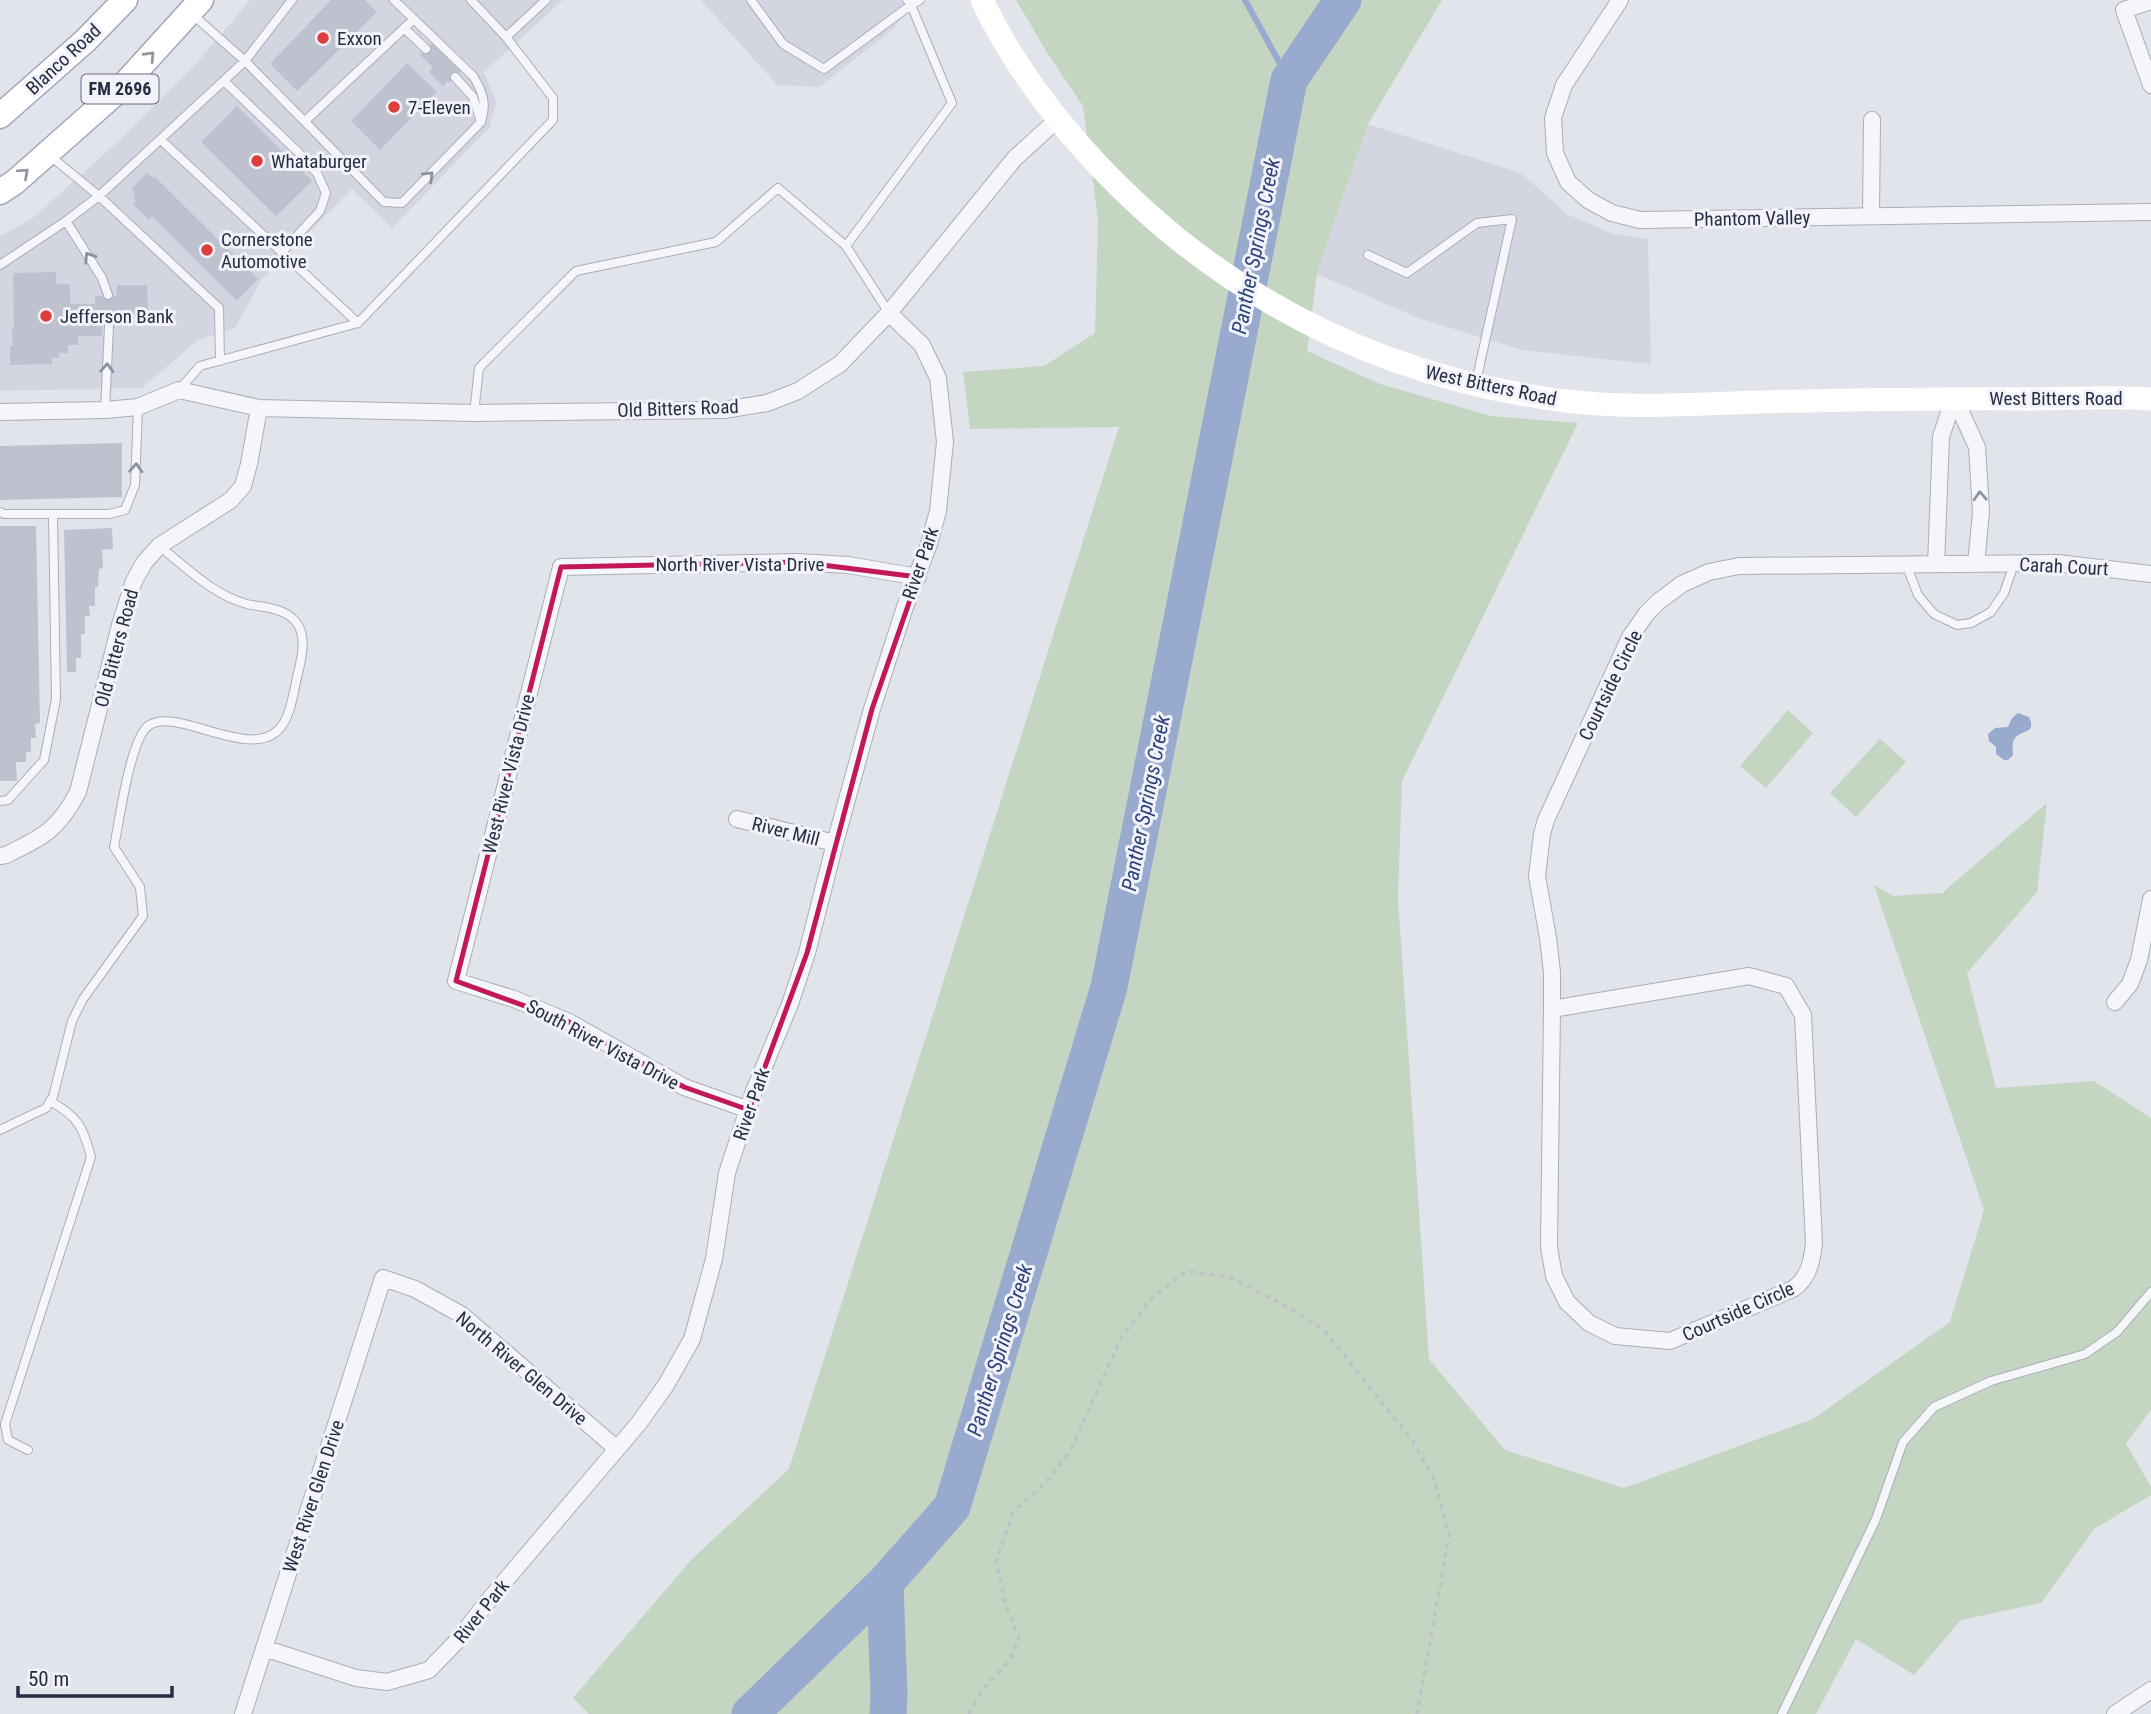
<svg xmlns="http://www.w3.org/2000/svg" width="2151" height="1714" viewBox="0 0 2151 1714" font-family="'Roboto Condensed',sans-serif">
<rect width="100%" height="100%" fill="#e2e4ec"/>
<path fill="#d3d6e1" d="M250,0H563L484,72L496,101L490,127L392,228L352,189L262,279L235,328L198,340L142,388L0,391V237L34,217L121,139L196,64Z
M701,0H906L896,27L819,87L777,85Z
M1368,124L1521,173L1567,214L1613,234L1648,239L1651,364L1522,350L1418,318L1317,274Z"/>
<path fill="#c4d6c2" d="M1016,0H1442L1368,124L1317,274L1307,351L1380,384L1491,416L1578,423L1402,781L1398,898L1429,1359L1505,1450L1624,1488L1813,1419L1950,1322L1984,1210L1874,885L1893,896L1942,893L2047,803L2037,892L1967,973L1996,1088L2094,1081L2151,1118V1410L2126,1443L2151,1487V1495L2094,1529L2041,1603L1961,1620L1914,1675L1856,1639L1816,1714H589L573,1698L692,1559L789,1469L1119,427L970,429L963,372L1044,366L1095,333L1098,220L1083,106L1048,54Z
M1788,710L1813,733L1766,788L1740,766Z
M1880,739L1906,762L1856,817L1830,793Z"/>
<path fill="#99aacf" d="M2018,713L2029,717C2037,734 2022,729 2015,738C2011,743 2013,749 2013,755L2008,760H2004L1996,754V747L1989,741L1988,734L1995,728L2008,727L2012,718Z"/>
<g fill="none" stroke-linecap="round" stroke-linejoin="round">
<path stroke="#99aacf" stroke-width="6" d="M1245,0L1289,80"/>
<path stroke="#99aacf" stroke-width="37" d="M885,1583L889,1696L888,1714
M750,1714L885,1583L952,1507L1109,987L1289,80L1343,0"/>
</g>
<path fill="#bec2cf" d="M331,0H365L377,12L297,91L270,64Z
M432,43L461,71L449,83L447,81L443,86L429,72L433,67L420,55Z
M407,63L437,92L380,150L351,121Z
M237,106L312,181L276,216L201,142Z
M147,173L153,178L154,176L258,279L237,301L152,216L149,220L133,204L136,201L133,197L135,194L131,189Z
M56,272V284H70V303L77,304H95V296H117V285H147L148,315H124V325L102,326V336H78V345H68V353H59V358H52V364L10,365V346H13L12,328H14L13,273Z
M122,443V497L0,500V446Z
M0,526H36L40,723L35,724L36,738H31V751L26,753V762H16L17,781H0Z
M112,528L113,549L102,550L103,568L99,569L98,587H95V606H89L90,616H85V634H81V658H76V672H67L64,530Z"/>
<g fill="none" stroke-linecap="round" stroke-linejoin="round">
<g stroke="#aaadba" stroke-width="10">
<path id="service" d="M751,0L783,44L824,69L911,5L952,103L846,246L889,313
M907,0L911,5L920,0
M192,14L245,61L384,202L402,203L481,122C487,104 483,92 473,76L394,0
M404,28L426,49
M506,37L546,0
M455,77L473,97L481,122
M224,81L298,152L317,173L326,193L320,211L281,253
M305,121L414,19
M161,140L358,323
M49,155L99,196L219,308L220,361
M66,221L102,278L108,295
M1368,255L1407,273L1477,223L1512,219L1476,382
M0,265L66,221L99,196L245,61L292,0
M179,390L200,366L358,323L553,120V98L506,37L471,0
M105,410L109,326
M474,413L479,368L576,271L716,242L778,188L846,246
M0,512L4,514H109L125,510L135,485L138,407
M1906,564L1918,595L1934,614L1957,625L1971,623L1991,612L2004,593L2014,564
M0,801L8,800L44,760L56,699L53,514
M0,1130L46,1108L53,1097L72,1021L83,999L143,916L140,887L114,847C119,823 130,740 148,726C176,704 256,767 283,724C292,710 294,689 298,673C302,657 307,636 296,622C284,607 264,608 247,604C213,595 186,567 159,546
M28,1450L8,1440L5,1424L91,1157C83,1126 78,1117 50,1101
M1782,1714L1876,1519L1903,1442L1934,1407L1991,1381L2085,1354L2117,1332L2151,1292"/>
</g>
<g stroke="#aaadba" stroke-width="18">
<path id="minor" d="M1620,0L1564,85L1553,118L1555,153L1568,182L1588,200L1612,213L1640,220L2151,212
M2151,1L2124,10L2151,85
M1871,216L1872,120
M0,412L105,410L138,407L179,390L259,408L474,413L724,410L767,403L798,391L840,364L889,313L1015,158L1059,118
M1936,564L1941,437L1954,397L1977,447L1981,512L1976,564
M737,819L835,843
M0,856L6,855C43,837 58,830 78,792L120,625L134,581L144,563L159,546L231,500L243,486L249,464L259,408
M1749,976L1786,986L1803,1015L1814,1243C1812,1261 1809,1278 1793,1289L1670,1341L1615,1336L1589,1323L1567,1302L1554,1276L1549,1247L1552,1009Z
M2115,1002L2130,984L2139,960L2151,899
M1552,1009V972L1548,938L1537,876L1542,834L1546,820L1630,637L1647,613L1658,602L1682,584L1709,572L1739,566L2058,563L2151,574
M749,1110L684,1087L569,1022L514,999L456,981L561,567L798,562L848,565L918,577
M264,1648L356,1678L387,1682L429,1670L458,1640L488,1601L639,1423L666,1385L692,1339L714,1259L727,1173L754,1091L790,1004L807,953L835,843L872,709L905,607L929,544L938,511L945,442L938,378L922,345L889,313
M243,1714L383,1278L415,1289L462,1315L617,1449
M2115,1714L2151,1690"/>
</g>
<g stroke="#a0a5b9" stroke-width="27">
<path id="primary" d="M0,116L85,41L125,0
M0,192L15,182L120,89L201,0"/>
</g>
<path stroke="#c0c2ca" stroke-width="3.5" stroke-dasharray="5 5" stroke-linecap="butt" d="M969,1714L982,1690L1009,1661L1019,1639L1006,1605L996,1563L1013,1512L1045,1483L1070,1452L1121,1338L1151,1299L1186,1271L1230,1277L1284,1305L1323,1329L1412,1440L1434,1479L1449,1536L1417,1714"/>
<use href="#service" stroke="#f5f6f9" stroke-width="8"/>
<use href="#minor" stroke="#f5f6f9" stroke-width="16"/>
<path stroke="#fff" stroke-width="23" d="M982,0C1025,91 1101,177 1179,240C1292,330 1422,383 1566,401C1630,409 1695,404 1759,402C1848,400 1936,398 2025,399C2068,399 2108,396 2151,399"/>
<use href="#primary" stroke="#fff" stroke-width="24"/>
</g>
<defs><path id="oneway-chevron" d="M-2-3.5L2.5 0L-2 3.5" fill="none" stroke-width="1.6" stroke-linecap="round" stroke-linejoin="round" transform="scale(1.75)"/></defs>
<g stroke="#9496a2">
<use href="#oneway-chevron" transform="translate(150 56) rotate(-47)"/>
<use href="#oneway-chevron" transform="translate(24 173) rotate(-42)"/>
</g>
<g stroke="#8e92a0">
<use href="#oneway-chevron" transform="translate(429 176) rotate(-45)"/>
<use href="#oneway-chevron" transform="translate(89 257) rotate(-123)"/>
<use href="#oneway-chevron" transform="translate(107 368) rotate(-87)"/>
<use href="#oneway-chevron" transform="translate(136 468) rotate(-87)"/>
<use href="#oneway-chevron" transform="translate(1980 496) rotate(-93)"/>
</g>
<path fill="none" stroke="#c2185b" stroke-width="5" stroke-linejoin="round" d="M798,562L918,577L872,709L807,953L749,1110L684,1087L569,1022L456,981L561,567Z"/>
<g fill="#dc3f3b" stroke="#f2f3f9" stroke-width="2.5">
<circle cx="323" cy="38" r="7"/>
<circle cx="394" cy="107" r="7"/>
<circle cx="257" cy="161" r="7"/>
<circle cx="207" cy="250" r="7"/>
<circle cx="46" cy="316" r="7"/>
</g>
<g text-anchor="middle" stroke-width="6" stroke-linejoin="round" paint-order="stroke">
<rect fill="#f2f3f9" stroke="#65687c" stroke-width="2" x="81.5" y="74.5" width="77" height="29" rx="5"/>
<g font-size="18" font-weight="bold" fill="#282d46">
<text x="120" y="95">FM 2696</text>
</g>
<g font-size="19" fill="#282d46" stroke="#f2f3f9" text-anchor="start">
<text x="337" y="45">Exxon</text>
<text x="408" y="114">7-Eleven</text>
<text x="271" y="168">Whataburger</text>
<text x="221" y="246">Cornerstone<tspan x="221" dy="22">Automotive</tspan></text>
<text x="60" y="323">Jefferson Bank</text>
</g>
<g font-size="19" fill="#282d46" stroke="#f2f3f9">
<text transform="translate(63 59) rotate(-43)" y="7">Blanco Road</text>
<text transform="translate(1752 218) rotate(-1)" y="7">Phantom Valley</text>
<text transform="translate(1491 385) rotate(12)" y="7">West Bitters Road</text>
<text x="2056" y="405">West Bitters Road</text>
<text transform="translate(678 408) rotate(-2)" y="7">Old Bitters Road</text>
<text transform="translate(920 563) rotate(-71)" y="7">River Park</text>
<text x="740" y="571">North River Vista Drive</text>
<text transform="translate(2064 566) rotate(3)" y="7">Carah Court</text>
<text transform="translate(116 648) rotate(-75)" y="7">Old Bitters Road</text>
<text transform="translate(1610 685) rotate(-64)" y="7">Courtside Circle</text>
<text transform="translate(508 774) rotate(-76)" y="7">West River Vista Drive</text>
<text transform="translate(786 831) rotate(14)" y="7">River Mill</text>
<text transform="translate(603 1044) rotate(28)" y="7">South River Vista Drive</text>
<text transform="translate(751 1104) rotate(-71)" y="7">River Park</text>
<text transform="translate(1738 1311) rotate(-24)" y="7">Courtside Circle</text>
<text transform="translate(522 1368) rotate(40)" y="7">North River Glen Drive</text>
<text transform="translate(313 1496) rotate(-72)" y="7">West River Glen Drive</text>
<text transform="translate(481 1611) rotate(-51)" y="7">River Park</text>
</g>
<g font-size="21" font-style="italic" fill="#2d437e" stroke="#f2f3f9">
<text transform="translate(1256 246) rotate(-79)" y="7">Panther Springs Creek</text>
<text transform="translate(1146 803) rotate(-79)" y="7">Panther Springs Creek</text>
<text transform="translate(1000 1350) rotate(-73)" y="7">Panther Springs Creek</text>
</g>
</g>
<path d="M18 1686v10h154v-10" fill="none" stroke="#282d46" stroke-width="3.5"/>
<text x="28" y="1686" font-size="21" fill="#282d46" stroke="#f2f3f9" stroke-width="5" paint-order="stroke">50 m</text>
</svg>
